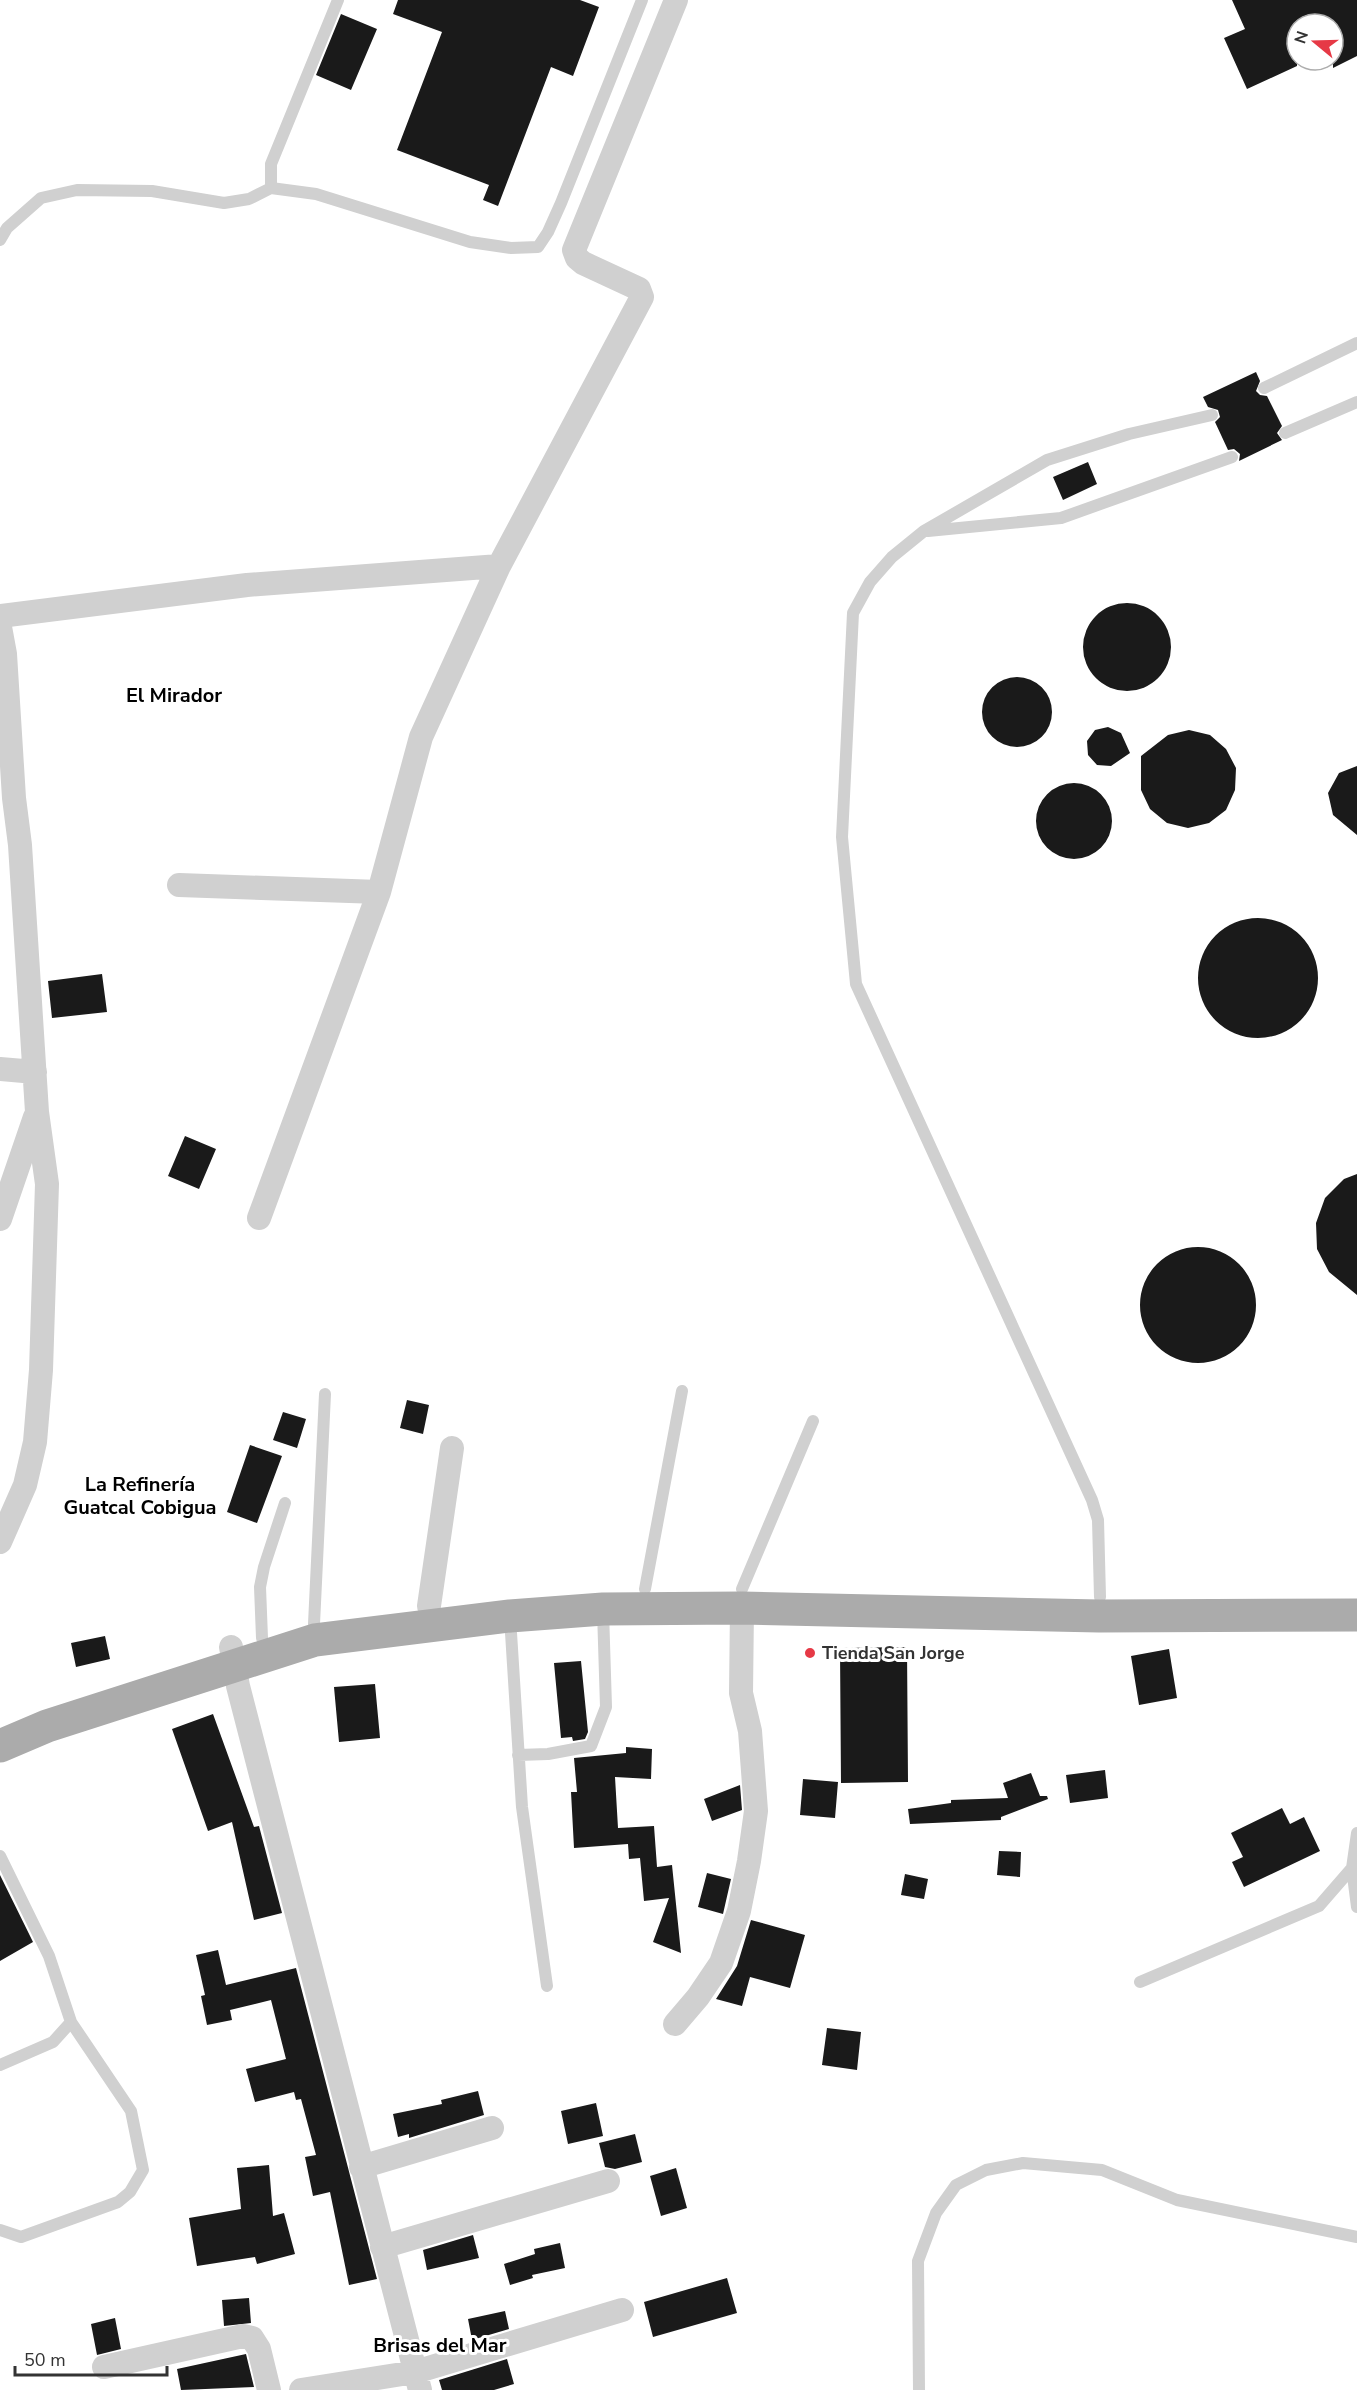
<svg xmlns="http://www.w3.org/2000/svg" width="1357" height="2390" viewBox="0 0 1357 2390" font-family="'Nunito Sans',sans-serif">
<rect width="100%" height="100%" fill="#fff"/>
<path fill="#1a1a1a" d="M398,0H580L599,7L573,76L551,67L498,206L483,200L489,185L397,150L442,32L393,14Z
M1232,0H1357V56L1333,68V24H1297V66L1247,89L1224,38L1245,29Z
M341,14L377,29L351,90L316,75Z
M1256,372L1260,381L1256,391L1260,395L1267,396L1282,426L1277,433L1282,440L1239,461L1240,454L1234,449L1228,450L1215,422L1220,417L1218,410L1208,407L1203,397Z
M1088,462L1097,484L1063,500L1053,477Z
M1083 647a44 44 0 1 1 88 0a44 44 0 1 1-88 0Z
M982 712a35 35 0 1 1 70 0a35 35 0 1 1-70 0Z
M1108,727L1121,733L1130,753L1111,766L1097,765L1088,755L1087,741L1095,730Z
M1189,730L1210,735L1226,749L1236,768L1235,790L1226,810L1209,823L1188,828L1167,823L1150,809L1141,790V756L1168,735Z
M1357,766V835L1333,815L1328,793L1339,773Z
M1036 821a38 38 0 1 1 76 0a38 38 0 1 1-76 0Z
M1198 978a60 60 0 1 1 120 0a60 60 0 1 1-120 0Z
M102,974L107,1012L52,1018L48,981Z
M185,1136L216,1149L199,1189L168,1176Z
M1357,1174V1295L1329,1272L1317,1249L1316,1223L1325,1198L1344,1179Z
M1140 1305a58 58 0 1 1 116 0a58 58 0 1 1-116 0Z
M407,1400L429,1405L423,1434L400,1428Z
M283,1412L306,1419L297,1448L273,1440Z
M250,1445L282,1456L257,1523L227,1512Z
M105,1636L110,1659L76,1667L71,1643Z
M907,1647L908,1782L841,1783L840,1648Z
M1169,1649L1177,1698L1139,1705L1131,1656Z
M581,1661L588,1732L585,1739L573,1741L572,1737L561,1738L554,1663Z
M375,1684L380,1738L339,1742L334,1687Z
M213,1714L254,1827L259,1826L282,1913L254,1920L232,1822L208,1831L172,1729Z
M626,1747L652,1749L651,1779L615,1777L618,1828L654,1826L657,1867L672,1865L681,1953L653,1942L669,1898L644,1901L640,1858L629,1859L628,1844L574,1848L571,1792H577L574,1758L626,1753Z
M1105,1770L1108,1798L1070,1803L1066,1775Z
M1031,1773L1040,1796H1047L1048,1799L1001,1817V1820L910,1824L908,1809L951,1803V1800L1008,1798L1003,1783Z
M803,1779L838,1782L835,1818L800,1815Z
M740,1785L742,1810L712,1821L704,1799Z
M1282,1808L1290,1824L1304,1817L1320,1851L1244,1887L1232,1862L1243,1857L1231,1833Z
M999,1851L1021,1852L1020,1877L997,1875Z
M707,1873L731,1879L723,1914L698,1907Z
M905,1874L928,1879L924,1899L901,1895Z
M0,1875L33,1942L0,1961Z
M751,1920L805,1935L790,1988L750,1977L742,2006L716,1999L737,1966Z
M218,1950L226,1985L296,1968L377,2279L349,2285L330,2192L313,2196L305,2157L316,2155L301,2099L296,2100L294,2092L255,2102L246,2069L286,2059L271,2000L230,2010L232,2020L207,2025L201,1996L205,1995L196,1955Z
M827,2028L861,2032L857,2070L822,2065Z
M478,2091L484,2115L409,2138V2134L398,2137L393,2114L442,2104L441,2100Z
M596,2103L603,2136L568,2144L561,2111Z
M635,2134L642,2162L615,2169L605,2167L599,2143Z
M269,2165L273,2216L284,2213L295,2254L257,2264L255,2257L197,2266L189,2218L241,2209L237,2168Z
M676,2168L687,2208L661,2216L650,2176Z
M473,2235L479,2258L427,2270L423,2250Z
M560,2243L565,2268L532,2275L533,2278L510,2285L504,2264L535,2254L534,2249Z
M727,2278L737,2313L653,2337L644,2302Z
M249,2298L251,2323L224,2326L222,2300Z
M505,2311L509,2329L472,2340L468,2319Z
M115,2318L121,2349L97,2355L91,2324Z
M246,2354L254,2387L181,2390L177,2369Z
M507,2359L514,2384L494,2390H442L439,2380Z"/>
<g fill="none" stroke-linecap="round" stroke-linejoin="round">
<path stroke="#d0d0d0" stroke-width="12" d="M271,188V164L338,0
M0,240L7,228L41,198L77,190L152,191L224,203L249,199L271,188L316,194L470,242L511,248L538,247L548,232L561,203L642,0
M1264,388L1357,343
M1285,433L1357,402
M928,531L1061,518L1232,457
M645,1589L682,1391
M742,1589L813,1421
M1100,1597L1098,1520L1092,1500L856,984L842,837L853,613L870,582L892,557L924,531L1047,460L1129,434L1212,415
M510,1617L522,1807L547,1986
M314,1624L325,1394
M262,1638L260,1587L264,1567L285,1503
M518,1755L548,1754L591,1746L606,1707L603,1611
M1357,1833L1352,1868L1357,1907
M0,1856L49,1956L71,2022L53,2042L0,2065
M1140,1982L1319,1906L1352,1868
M0,2230L21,2237L118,2202L130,2192L143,2170L131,2111L71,2022
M919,2390L918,2261L936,2213L956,2185L986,2170L1023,2163L1102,2170L1177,2200L1357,2237"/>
<path stroke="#d0d0d0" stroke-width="24" d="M0,616L247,585L499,566
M0,627L5,654L14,798L20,845L37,1112L47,1184L41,1370L35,1442L25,1485L0,1542
M179,885L379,892
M0,1069L35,1072
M259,1218L379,892L421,737L499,566L642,297L639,289L583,263L577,258L574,250L676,0
M0,1219L35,1117
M429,1606L452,1448
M231,1647L238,1686L420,2390
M675,2024L698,1997L721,1963L739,1911L749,1861L756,1811L750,1731L741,1693L742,1608
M361,2167L492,2128
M382,2247L608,2181
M104,2367L243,2336L252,2338L259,2349L269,2390
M301,2390L415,2372L622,2310"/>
<path stroke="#ababab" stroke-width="33" d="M0,1746L47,1726L315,1640L510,1616L603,1609L742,1608L1099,1616L1357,1615"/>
</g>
<circle fill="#e63946" stroke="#fff" stroke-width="2" cx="810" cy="1653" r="6"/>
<g text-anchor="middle" stroke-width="6" stroke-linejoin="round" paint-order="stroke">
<g font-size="18" font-weight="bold" fill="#333" stroke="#fff" text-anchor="start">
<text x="822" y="1659">Tienda San Jorge</text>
</g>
<g font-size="20" font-weight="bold" fill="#000" stroke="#fff">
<text x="174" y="702">El Mirador</text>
<text x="140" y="1491">La Refinería<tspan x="140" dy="23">Guatcal Cobigua</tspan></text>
<text x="440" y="2352">Brisas del Mar</text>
</g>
</g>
<g transform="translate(1315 42) rotate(289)"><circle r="28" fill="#ffffff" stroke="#adadad" stroke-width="1.5"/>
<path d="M0-4.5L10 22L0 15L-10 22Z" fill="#e63946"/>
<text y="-9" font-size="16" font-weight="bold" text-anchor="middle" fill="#333333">N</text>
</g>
<path d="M15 2366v9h152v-9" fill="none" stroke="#333333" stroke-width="3"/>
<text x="24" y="2366" font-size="18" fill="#333333" stroke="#ffffff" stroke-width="4.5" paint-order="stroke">50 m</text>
</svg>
